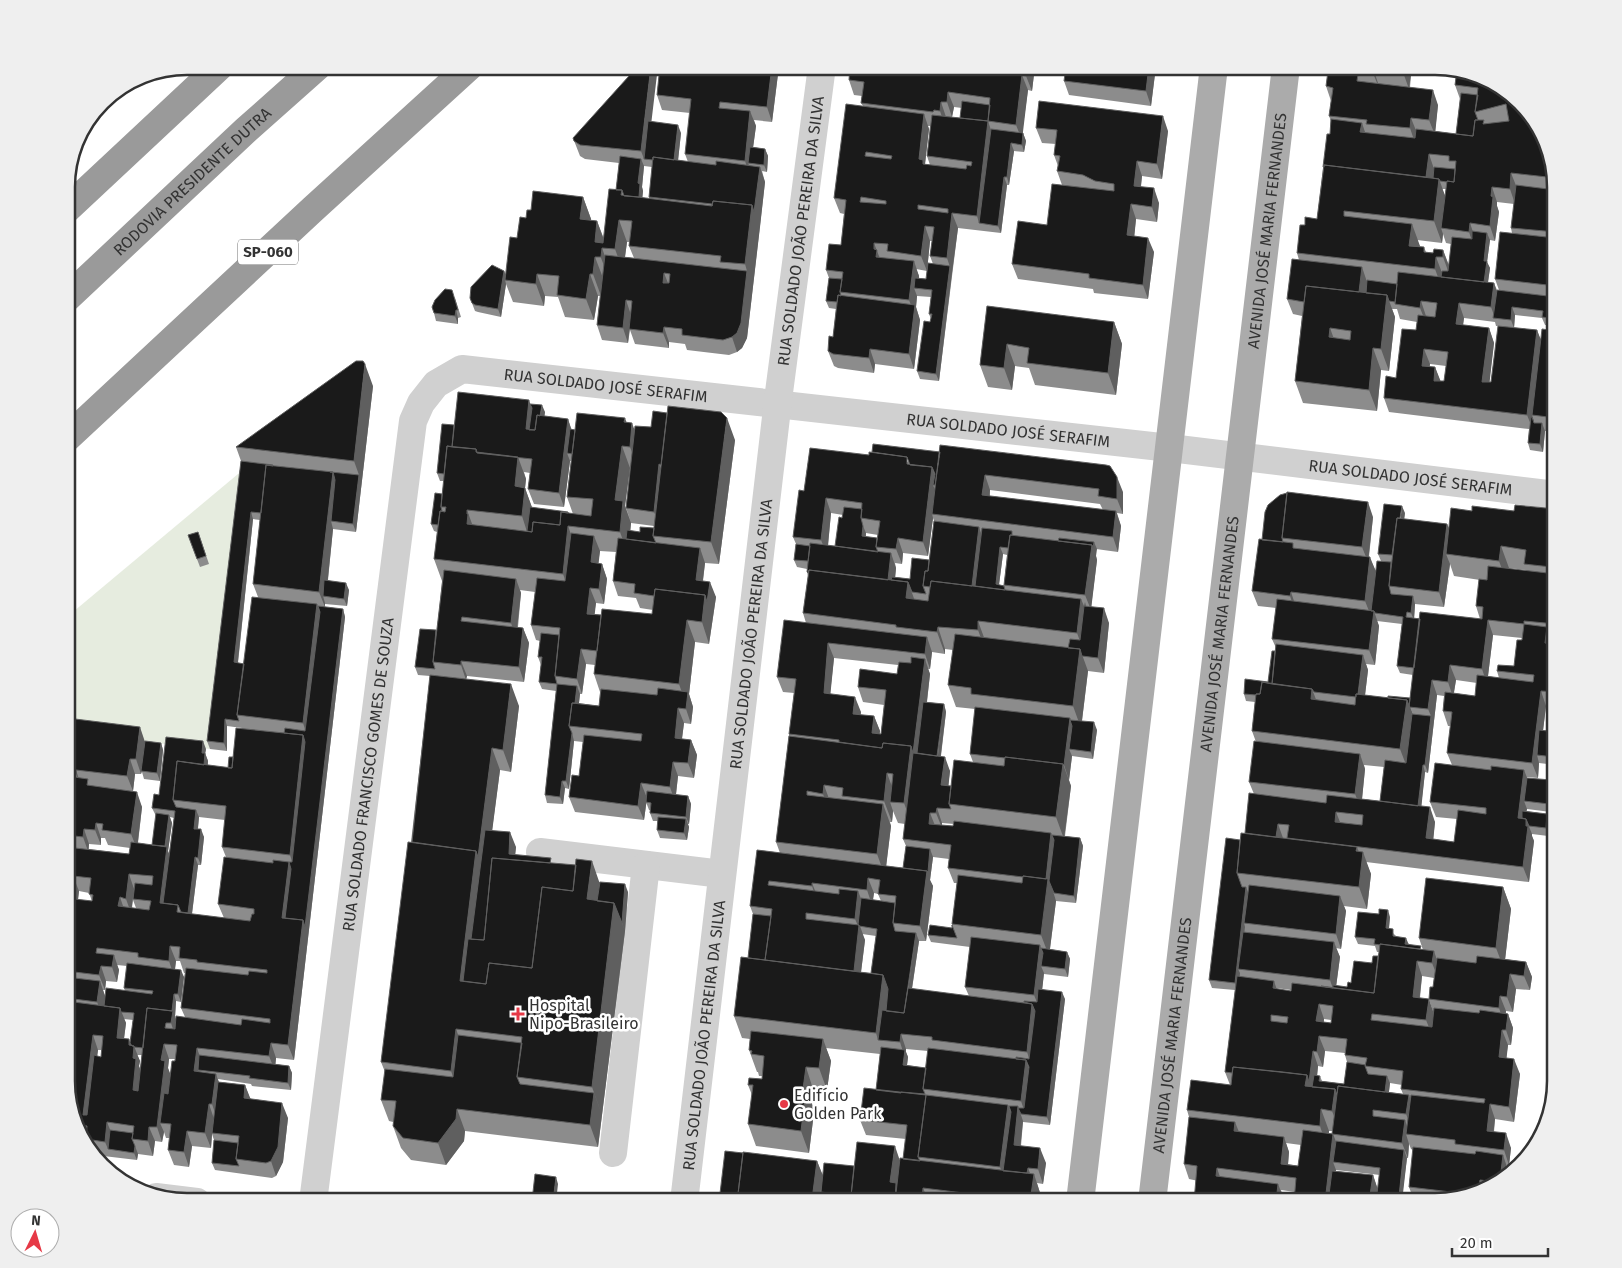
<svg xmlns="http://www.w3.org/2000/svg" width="1622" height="1268" viewBox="0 0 1622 1268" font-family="'Fira Sans',sans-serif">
<rect width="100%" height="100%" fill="#fff"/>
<path fill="#e6ecdf" d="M244,469L210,749L67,733V617Z"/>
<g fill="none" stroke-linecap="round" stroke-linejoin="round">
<g stroke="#d0d0d0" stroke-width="28">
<path d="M540,852L722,874"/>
<path d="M613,1153L646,865"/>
<path d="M156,1197L197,1202"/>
<path id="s1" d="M313,1202L413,421L421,403L436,384L462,369L1170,448L1556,495"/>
<path id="s2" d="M684,1202L778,400L822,66"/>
</g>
<g stroke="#ababab" stroke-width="28">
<path d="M1080,1202L1214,66"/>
<path id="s3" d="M1152,1202L1286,66"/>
</g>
<g stroke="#9a9a9a" stroke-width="28">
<path d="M67,209L220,66"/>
<path id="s4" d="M67,298L246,130L318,66"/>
<path d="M67,438L313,209L470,66"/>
</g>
</g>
<path fill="#8c8c8c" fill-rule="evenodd" d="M660,66H779L772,122L754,120L756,126L753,147L765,149L768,156L767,172L762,171L765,182L747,338L742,348L737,352L729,355L687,350L685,344L669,342V348L635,344L630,330L628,343L602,340L597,325L600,296H598L594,320L565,317L558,297L545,296L544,306L513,302L506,284L501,317L478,312L475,311L470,298L504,271L506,275L517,238L526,218L531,210L583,197L591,219L590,220L597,221L604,239L616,190L619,163L585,159L580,156L573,138L652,122L681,133L678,160L688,162L685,154L690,113L662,110L657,95ZM644,166L652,167L649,197V199L642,198L643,191L642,187ZM627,242H629V246L634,258L625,257Z
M850,66H1035L1032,91L1028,90L1022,133H1023L1026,141L1024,152L1014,151L1009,185H1007L1001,233L958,228L939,381L920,379L917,371L930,322L931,319L929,314L931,297L917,296L916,307L920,320L914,369L875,364L874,373L838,368L834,366L828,351L833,337L836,309L829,308L826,301L829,278L826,270L841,245L844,214L840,213L834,198L863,106L861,103L862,96L854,95L849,80ZM938,68L949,70V72L937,70ZM954,107L962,108L960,118L952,117ZM928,126H930L927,156L930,165L925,164L929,129ZM930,241H932L930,256L933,264L926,279L919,278V276L916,269L927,271Z
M1156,66L1151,106L1069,95L1064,81Z
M1332,66H1412L1410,87L1438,105L1435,131L1456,134L1460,99L1455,85L1457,70L1442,68L1441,67L1474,73L1509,91L1543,133L1554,180L1553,190H1556V326L1545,325L1542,318L1515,315L1514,328L1537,330L1540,339L1556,331V432L1545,431L1543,452L1530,450L1528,443L1529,429L1389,412L1384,398L1396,378L1416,330L1417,322L1400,319L1397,309H1392L1395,317L1389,371L1381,370L1377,411L1303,403L1295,381L1302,316L1293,314L1287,299L1299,260L1297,253L1305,225L1317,219L1323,168V167L1330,134L1331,121L1329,116L1331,101L1326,86L1332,71ZM1442,189H1446L1445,196ZM1497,202L1514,204L1511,228L1512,233L1495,279L1499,290H1497L1494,283L1488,282L1490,268L1487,262L1490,240L1495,241L1499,212L1497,206ZM1443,234L1446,243L1451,244L1449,265L1443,250L1433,253L1426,252L1424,247H1420L1417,240L1442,243ZM1464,318L1495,322L1496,326H1498L1491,382H1489L1494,343L1489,328L1463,325ZM1430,364L1446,366L1444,381H1440L1435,367H1429Z
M1036,128L1168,131L1162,179L1142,176L1141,187L1159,203L1157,222L1136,219L1134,236L1154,252L1148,299L1094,293L1093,289L1018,279L1012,264L1047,225L1062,185L1057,171L1058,166L1054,155L1056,144L1042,143Z
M455,298L461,317L458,318V324L436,321L434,313Z
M987,306L1114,322L1122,344L1116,395L1035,385L1029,368L1015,366L1012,390L988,387L980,365Z
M373,386L356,532L333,529L328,580L349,590L347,606L325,604V603V607L343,609L345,617L294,1060L276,1058L275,1064L289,1066L292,1073L291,1090L252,1086L251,1084L218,1079L219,1082L245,1085L250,1099L288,1118L283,1162L276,1176L272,1178L215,1170L212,1163L214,1140L212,1134L211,1148L192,1146L189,1167L174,1165L168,1150L170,1138H166L164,1132L162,1142L155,1141L153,1156L138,1154L137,1160L95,1155L88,1146L87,1142L86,1144L79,1135L66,1089L67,718L145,741L161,743L163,750L160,781L144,779L142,772L141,774H135L133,791L142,807L138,843L152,845L156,816L152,808L159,795L206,749L205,753L208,761V765L228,768L233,757L242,728L227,726V751L210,749L207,741L241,461L236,447ZM253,519L260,520L253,584L258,597L244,664L238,663ZM170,817L174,818L169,854L168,851L172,823ZM199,817L225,820L222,847L226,857L218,904L224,918L192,914L198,865H201L204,837L198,829ZM101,838H105L108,845L130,848L129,854L89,849V844L101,845ZM79,891L89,893L92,901L78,900ZM133,900L136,908H132ZM176,961H180L184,973H185L181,1008L185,1017L176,1020L175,1017L176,1001L181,1002L184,977L175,969ZM117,965L127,966L124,988L125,991L105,996L103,990H105L106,981L117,982L119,970ZM124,1019L133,1020L130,1043L124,1039L126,1023ZM98,1050H101V1057L97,1056ZM137,1055H142L140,1070L139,1066L140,1061ZM169,1059H175L170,1074L168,1068Z
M530,404L545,412L544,416L568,419L571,429L575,430L626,422L635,430L735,440L719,564L705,563L703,581L716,597L709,644L695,642L689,694L693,707L691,724L684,723L682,739L691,740L697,755L694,778L678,776L676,795L688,796L691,804L689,824H688L689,827L687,840L660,838L657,830L658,821H653L650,813V810H649L646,802L647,798L644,820L575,812L569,797L579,776L583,742L574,741L569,789L565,788L563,804L547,803L545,795L556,691L542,689L539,682L541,665L538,657L540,641L536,640L531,625L535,592L520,590L521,593L518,627L523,628L529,643L524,682L467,676L466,679L519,706L511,772L500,770L492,830L516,847L515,855L552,863L600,882L628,892L625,931L598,1147L465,1131L464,1141L446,1165L411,1160L401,1148L393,1126V1122L389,1121L381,1100L385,1072L381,1062L411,842L430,676L418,675L415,667L437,630L442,581L434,559L437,532L434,531L431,524L442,494L444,481H440L437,473L454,425ZM570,461H571L567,497L573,514L568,513V512L532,508L525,488L526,479L524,472L530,473L528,489L534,504L564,507ZM630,468L626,508L631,523L625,506ZM631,523L654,526V528L640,532L630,531ZM600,551L616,552L613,581L618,596L636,598L640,608L653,610L652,614L601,615L594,614L596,603L604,604L607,579L602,564L598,563ZM586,664L595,665L594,674L600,692L599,706L579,703L580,694H582Z
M810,448L1123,492V514L1117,513L1121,526L1118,552L1096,549V556L1097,560L1091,607L1109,623L1104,673L1088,671L1082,721L1097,730L1093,759L1072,756L1069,780L1071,786L1065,836L1080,838L1083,846L1076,903L1056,901L1050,949L1067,952L1070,959L1068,977L1044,974V973L1042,989L1065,999L1050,1125L1023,1122L1021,1146L1046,1163L1043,1184L1037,1183L1041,1196V1202H719L817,1161L823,1176L854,1166L900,1160L903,1159L906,1139L866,1135L860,1120L876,1090L880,1054L826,1048L831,1061L827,1090L813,1089L812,1104L814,1112L809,1153L756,1146L748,1124L752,1095L748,1085L762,1079V1076H759L758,1072H757L749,1050L750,1039L742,1038L734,1016L748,958L753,914L750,906L780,853L776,842L794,693L783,692L777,677L806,623L803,613L808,576L807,572V569L797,567L794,560L796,544L793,537L804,491ZM990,490L1100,504L1103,510L990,496ZM831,513L843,515L835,546H828ZM933,518L934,521L929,560L910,579L895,577L896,568L895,563L902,564L903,553L928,556ZM866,533L878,535L877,538L866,537ZM1003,554L1007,555L1004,585H999ZM945,649L953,650L948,685L956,707L975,709L970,754L973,762L951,786H948L950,771L941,756L946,712L944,704L927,702L930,674L928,669H930L932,652L945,654ZM834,658L898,665L897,674L858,687L863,702L884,705L881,734H879L880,731L874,716L860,715L861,712L830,694ZM893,811L898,823L905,824L903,839L906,846L903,868L886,866L891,826L890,822H892ZM942,823L954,824L953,826L942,825ZM933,857L949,859L948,868L954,883H957L952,924V928L928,935L931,942L970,947L965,987L969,996L912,989L919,941H926L933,886L930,880ZM874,893L878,894L881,901L873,900ZM862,934L876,936L871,973L861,972L865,940ZM906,1049L928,1051L926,1068L907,1065L908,1057L906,1052Z
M1556,509V639L1551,638L1552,642V644L1556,645V707L1546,706L1543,730L1556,732V765L1539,763L1538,778L1526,777L1527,778L1551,780L1554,788L1551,812L1527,809L1526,811L1547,814L1550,822L1548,836L1532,834V836L1534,841L1529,882L1366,862L1371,874L1367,909L1344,906L1346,911L1341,949L1336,948L1340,957L1336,986L1347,987L1378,956L1379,952H1377L1375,946L1358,944L1355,937L1390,917L1389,929L1396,936L1409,944L1423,950L1419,938L1503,887L1511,909L1505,959L1526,962L1532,977L1530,990L1516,989L1513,1012L1506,1011V1013L1508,1014L1513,1028L1511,1045H1508L1506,1058L1520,1074L1514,1122L1495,1119L1494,1132L1511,1148L1509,1165H1506L1508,1170V1173L1488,1189L1435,1202H1294L1295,1192L1281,1190L1284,1199L1189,1179L1184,1164L1189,1117L1187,1110L1230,1085L1225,1072L1235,990L1212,988L1209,980L1240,840L1245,834L1254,794L1249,782L1256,742L1252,731L1255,702L1246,701L1244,694L1268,682L1275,651L1276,648L1272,639L1276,608L1258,606L1252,591L1262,540L1373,517L1369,557L1376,571L1381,561L1378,554L1405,513L1404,519L1447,524L1449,528L1472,511H1514ZM1450,564L1454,576L1480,580L1476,606L1480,619L1414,618L1415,604L1444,607ZM1509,568L1526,570V571L1509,569ZM1377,621L1402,624L1397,666L1400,673L1413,675L1410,698H1388L1365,695L1368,670L1366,664L1375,665L1379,626ZM1493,635L1522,638L1514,666L1497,671L1499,678L1488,676ZM1456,680L1477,683L1475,696L1454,693ZM1437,695L1444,696L1443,711L1448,726H1451L1447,753L1452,765L1430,802L1436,817L1457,819L1454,842L1433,839L1435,822L1421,806L1425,772L1428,773ZM1364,765L1384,767L1380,801L1362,799L1365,769ZM1422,976L1434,978L1433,987L1429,999L1433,1012L1420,998ZM1276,988L1291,990V991L1277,989ZM1324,1019L1331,1020V1023L1324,1022ZM1325,1051L1345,1053V1055L1347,1062L1344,1084L1322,1081L1320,1076H1317L1318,1066L1323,1067ZM1390,1083L1402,1085L1401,1089L1403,1094L1389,1092ZM1329,1131H1333L1332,1134L1329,1133ZM1286,1143L1301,1145L1298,1166L1288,1164L1289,1152ZM1409,1144L1411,1149L1413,1150L1409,1187L1413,1198L1402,1196L1407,1158H1408ZM1336,1170L1380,1175L1378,1190L1373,1175L1336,1171Z
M198,532L209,564L200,567L188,535Z"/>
<path fill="#5f5f5f" d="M651,66H658L647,159H644L641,151Z
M772,66H779L772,122L767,107Z
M932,66H937L938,68L936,79Z
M1028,66H1035L1032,91L1026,76Z
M1149,66H1156L1151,106L1146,91Z
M1405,66H1412L1409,89L1404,75Z
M1374,71L1379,86V88L1373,73Z
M1022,75L1028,90L1022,140L1016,125Z
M1433,90L1438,105L1435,135L1429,120Z
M948,92L954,107L952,117L947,102Z
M941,102L946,117L945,126L940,111Z
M750,111L756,126L751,163H748L751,170L750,176L745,161Z
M924,114L929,129L925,164L929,175L919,159Z
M1163,116L1168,131L1162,179L1157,164Z
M1411,118L1417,133L1415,143L1410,128Z
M988,121L993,136L979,223L977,216Z
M1362,123L1367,138L1360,132Z
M678,125L681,133L677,170L674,163Z
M1023,133L1026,141L1024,152L1022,145Z
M1011,143L1014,151L1009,185L1007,177Z
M765,149L768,156L767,172L764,165Z
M1429,154L1434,169L1432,193L1426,179Z
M641,159L644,166L642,187L643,191L641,213L638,206V183Z
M1549,160L1554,180L1552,192L1547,177Z
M1137,161L1142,176L1139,201L1134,186Z
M760,167L765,182L760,227L754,212Z
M1511,173L1517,188L1515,204L1510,189Z
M1004,177L1007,185L1001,233L998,226Z
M1439,179L1447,201L1441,228L1443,234L1442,243L1434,221Z
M1492,187L1497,202V206L1499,212L1495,241L1490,226Z
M1154,188L1159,203L1157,222L1152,207Z
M583,197L591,219L588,241L580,219Z
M1131,204L1136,219L1133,250L1127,235Z
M752,205L760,227L747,338L742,348L737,352L732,337L747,271L745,264Z
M952,213L958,228L952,273L947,258Z
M619,220L627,242L623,271L615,249Z
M597,221L605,243L602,248L610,270L609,279L595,242Z
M1470,223L1475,238L1474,247L1469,232Z
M1412,224L1420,246H1409Z
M925,226L930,241L927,271L921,256Z
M1487,233L1490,240L1487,262L1490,268L1486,296L1483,288L1484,261Z
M1148,238L1154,252L1148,299L1143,285Z
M874,243L882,264L881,272L874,249Z
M1443,250L1451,272V279L1443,257Z
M595,257L603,278L601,296L593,274Z
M1436,257L1444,278L1443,291L1435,269Z
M914,261L919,276L918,289L914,288L917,296L916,307L920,320L914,369L909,354L914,313L909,300Z
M950,266L952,273L939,381L936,374Z
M1362,267L1367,282L1364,313L1358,298Z
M504,271L507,279L505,280L506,284L501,317L498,309Z
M664,273L670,288L663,283Z
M537,274L545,296L544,306L536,284Z
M590,274L598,296L594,320L586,299Z
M1494,283L1499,298L1495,318L1491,307Z
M1387,295L1395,317L1389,371L1381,349Z
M626,300L631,315L628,343L623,328Z
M1421,301L1426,316V323L1420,308Z
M1459,303L1464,318L1461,339L1456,324Z
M1512,307L1515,315L1514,328L1511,320Z
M456,310L458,318V324L455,316Z
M1114,322L1122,344L1116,395L1108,373Z
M664,327L669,342V348L663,333Z
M1330,328L1338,350L1329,337Z
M1489,328L1494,343L1488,396L1482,382Z
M1537,330L1543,345L1532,415L1534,421L1533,430L1527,415Z
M1007,344L1015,366L1012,390L1004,368Z
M1373,348L1381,370L1377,411L1369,390Z
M870,349L875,364L874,373L869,358Z
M1424,349L1430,364L1428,381L1422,366Z
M365,364L373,386L356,532L353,524L359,475L354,461Z
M1435,367L1441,382L1434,381Z
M529,400L534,415L532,437L526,429Z
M542,405L545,412L541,445L538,437Z
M625,418L631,435L632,423L640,445L638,468L630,447L624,422Z
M727,418L735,440L719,564L711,542Z
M568,419L573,434L567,453L570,461L564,507L559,493Z
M1542,423L1545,431L1543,452L1540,444Z
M622,446L630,468L625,506L631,523L629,546H625L620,532L615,500Z
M518,457L526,479L525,488L533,510L528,535L522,516L515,486Z
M659,464L665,479L660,526L654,512Z
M932,467L937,482L933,485L936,492L932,514L933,518L928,556L923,542Z
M333,472L338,487L331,521L333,529L326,597L323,596L325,603V607L319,592Z
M985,475L990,490L988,510L982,495Z
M1117,477L1123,492V514L1117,499Z
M826,498L831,513L827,555L821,540Z
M1368,502L1373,517L1368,562L1362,547Z
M1402,506L1405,513L1398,563L1396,556Z
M467,510L475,532L467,524Z
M1116,511L1121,526L1118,552L1113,537Z
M251,512L253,519L237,670L234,662Z
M568,512L571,519L568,526L576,548L571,596L563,574Z
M1447,524L1453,539L1446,554L1450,564L1444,607L1439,592Z
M863,526L866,533L865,544L862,536Z
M979,527L984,542L977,600L971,592Z
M1556,529V580L1551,567Z
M594,536L600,551L597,577L591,562Z
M898,538L903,553L902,564L896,549Z
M1094,542L1097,549L1096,556L1097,560L1091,610L1085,595L1092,545Z
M1501,546L1509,568L1507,583L1499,561Z
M1000,547L1003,554L998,592L996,584Z
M700,548L705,563L701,595L696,580Z
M891,553L896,568L894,590L887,582Z
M1370,557L1376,572L1371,616L1365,601Z
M602,564L607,579L604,604L599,589Z
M516,579L521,593L516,638L511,623Z
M710,582L716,597L713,617L707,602Z
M908,582L916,604L906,598Z
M346,583L349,590L347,606L344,599Z
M590,588L596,603L593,629L587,614Z
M1291,592L1296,607L1295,611L1290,596Z
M705,595L713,617L709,644L702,622Z
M1413,596L1415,604L1414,620L1411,613Z
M1081,599L1084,606L1085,602L1087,610L1085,655L1077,633Z
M317,604L322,619L308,738L303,723Z
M1104,608L1109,623L1104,673L1098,658Z
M343,609L345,617L294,1060L288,1045L303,920Z
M1374,611L1379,626L1375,665L1369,650Z
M687,620L695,642L689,694L693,707L691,724L686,709V704L679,684Z
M1488,620L1493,635L1487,684L1482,669Z
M978,621L986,643V652L978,630Z
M938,627L945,649V654L937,632Z
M1547,627L1552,642L1550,658L1545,643Z
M523,628L529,643L524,682L519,667Z
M927,637L932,652L930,669L925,654Z
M828,643L834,658L829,708L824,693Z
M581,649L586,664L582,694L577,679Z
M1080,649L1088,671L1081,728L1073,706Z
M1363,655L1368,670L1363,712L1358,698Z
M925,659L930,674L920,761L913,753Z
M461,661L467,676L466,680L461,665Z
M1450,665L1456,680L1453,697L1448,682Z
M1432,680L1437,695L1428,773L1425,765L1431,716L1428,709Z
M511,684L519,706L511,772L503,750Z
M577,686L580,694L576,727L573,726Z
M1312,689L1320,710L1311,699Z
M1541,691L1546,706L1540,756L1537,755L1539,763L1538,778L1532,763Z
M855,697L861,712L859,729L853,714Z
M1407,700L1414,722L1408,770L1400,749Z
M944,704L946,712L939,770L937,763Z
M678,708L684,723L680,753L675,738Z
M874,716L880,731L878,748L872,733Z
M1070,718L1075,733L1069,749L1072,756L1069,780L1064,765Z
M225,719L227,726V751L224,743Z
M1094,722L1097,730L1093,759L1091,752Z
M140,727L145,742L141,774L136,759Z
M572,733L574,741L569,789L566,781Z
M303,735L308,750L295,870L290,855Z
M691,740L697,755L694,778L688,763Z
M203,741L206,749L205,755V753L208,761L206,780L202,753Z
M161,743L163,750L160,781L157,773Z
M911,746L919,768L912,825L904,803Z
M492,748L500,770L486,879L478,857Z
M1360,754L1365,769L1361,809L1355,794Z
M945,757L950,771L947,800L941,785Z
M130,759L135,774L133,791L127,776Z
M673,762L678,776L675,802L670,787Z
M1063,764L1071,786L1064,839L1056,817Z
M1423,765L1425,772L1420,820L1417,812Z
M76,770L81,785V789L76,774Z
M1524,770L1530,785L1524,801L1527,809L1524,826L1518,818Z
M887,773L895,795L890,802L893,811L892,822L884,801Z
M1551,780L1554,788L1551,812L1549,804Z
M562,781L565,788L563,804L560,797Z
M641,783L647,798L644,820L638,806Z
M824,785L832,807L831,816L823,794Z
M137,792L142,807L137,849L131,834Z
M688,796L691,804L689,824L686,817Z
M883,804L891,826L885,876L877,854Z
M1430,807L1435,822L1432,853L1426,838Z
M937,808L942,823V828L936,813Z
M196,810L199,817L197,836L194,829Z
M1336,812L1342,827L1335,822Z
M930,813L936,828L929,824Z
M1547,814L1550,822L1548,836L1546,828Z
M169,815L172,823L168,851L172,862L165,918L160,903L165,850Z
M686,819L689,827L687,840L684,833Z
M1526,819L1532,834V836L1534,841L1529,882L1523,867Z
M96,823L101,838V845L95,830Z
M1278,824L1283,838L1281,852L1276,837Z
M84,829L89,844L88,851L83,837Z
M201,829L204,837L201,865L198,858Z
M510,832L516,847L514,866L509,854Z
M1051,833L1057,848L1052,888L1056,901L1049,956L1041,935L1046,880Z
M1080,838L1083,846L1076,903L1074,896Z
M1357,847L1362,861L1363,852L1371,874L1367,909L1359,887Z
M930,849L933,857L930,880L933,886L926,941L920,926Z
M476,851L486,879L473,989L460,981Z
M195,857L198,865L191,921L188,913Z
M592,861L602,890L598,920L587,899Z
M289,862L294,876L288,925L282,918Z
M129,874L134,889L131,913L126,899Z
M73,876L79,891L77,907L71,892Z
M868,878L874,893L872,905L867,890Z
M812,883L818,898L817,901L812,886Z
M625,884L628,892L625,931L622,923Z
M1246,887L1249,895L1244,923L1245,927L1240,969H1238L1240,973L1238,991L1235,983Z
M1503,887L1511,909L1504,969L1496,948Z
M858,891L864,906L860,926L865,940L859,988L853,973L858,926L855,919Z
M1340,896L1346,911L1341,949L1336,934Z
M120,897L125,912L118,906Z
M614,903L625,931L602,1115L592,1087Z
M1388,910L1390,917L1388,936L1386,928Z
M916,933L919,941L906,1028L904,1020Z
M1406,938L1409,945L1405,944Z
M1334,942L1340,957L1335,995L1330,980Z
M1040,945L1045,960L1041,966L1044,973L1040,1010L1034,995Z
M170,946L176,961L174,976L169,961Z
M1434,951L1439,966L1438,978L1432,963Z
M1067,952L1070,959L1068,977L1065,969Z
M114,955L119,970L117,982L112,967Z
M1417,961L1422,976L1418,1012L1413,997Z
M1526,962L1532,977L1530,990L1524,976Z
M101,966L106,981L105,990L99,975Z
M181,970L184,977L181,1002L178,994Z
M1510,974L1516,989L1513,1012L1507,997Z
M883,975L891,996L878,1040L876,1033Z
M100,981L105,996L103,1017L97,1002Z
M1274,981L1279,996L1273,988Z
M1062,992L1065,999L1050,1125L1047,1117Z
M174,994L176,1001L175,1017L178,1026L176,1038L171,1023Z
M1500,996L1506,1011L1504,1023L1499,1008Z
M1429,999L1434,1014L1432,1035L1426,1020Z
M1032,1004L1038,1018L1032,1067L1027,1052Z
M1319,1004L1324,1019L1322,1036L1316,1021Z
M120,1008L126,1023L122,1053L117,1038Z
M1508,1014L1513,1028L1511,1045L1506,1030Z
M456,1029L466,1057L461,1099L451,1071Z
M1502,1030L1508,1045L1505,1072L1499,1057Z
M901,1034L906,1049V1052L908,1057L906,1073L903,1065L904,1055L900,1042Z
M93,1035L98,1050L88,1129L83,1115Z
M1319,1036L1325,1051L1323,1067L1317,1052Z
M129,1039L133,1051L134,1046L140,1061L139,1066L142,1074L138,1105L133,1090L129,1045Z
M823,1039L831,1061L827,1090L819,1068Z
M271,1043L276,1058L275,1071L269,1056Z
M164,1044L169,1059L168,1068L171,1076L165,1123H160L164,1132L162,1142L157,1127L161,1060Z
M197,1048L202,1063L198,1070L200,1076L194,1071Z
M1313,1051L1318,1066L1315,1097L1309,1082Z
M1514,1059L1520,1074L1514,1122L1509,1107Z
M1026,1060L1031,1075L1026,1116L1021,1101Z
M289,1066L292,1073L291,1090L288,1083Z
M806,1067L813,1089L812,1104L814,1112L809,1153L801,1131L803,1089Z
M216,1074L221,1089L217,1119L212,1104Z
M1307,1075L1315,1097L1305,1086Z
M1387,1076L1390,1083L1387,1106L1384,1099Z
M245,1085L251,1100L244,1098Z
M1335,1089L1342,1111L1340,1132L1332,1111Z
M594,1093L602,1115L598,1147L590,1125Z
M1409,1095L1414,1110L1412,1129L1406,1114Z
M282,1103L288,1118L283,1162L276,1176L271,1161Z
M209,1104L214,1119L212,1133V1134L211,1148L205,1133Z
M1490,1104L1495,1119L1492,1146L1487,1131Z
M1008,1105L1016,1126L1018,1106L1023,1121L1019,1160L1004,1178L1000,1167Z
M457,1109L465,1131L464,1141L446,1165L438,1143Z
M1321,1109L1329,1131L1327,1148L1320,1126Z
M1405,1120L1410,1135L1406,1134L1409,1144L1408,1158L1402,1143Z
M107,1122L113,1137L108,1149L105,1142Z
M1235,1122L1241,1137L1234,1131Z
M81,1125L86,1139V1144L80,1136Z
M149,1127L155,1141L153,1156L148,1141Z
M187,1131L192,1146L189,1167L184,1152Z
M1506,1133L1511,1148L1509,1165L1504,1150Z
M1333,1134L1339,1149L1333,1162L1336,1170L1332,1202H1325Z
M1284,1137L1289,1152L1287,1177L1281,1164Z
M135,1146L138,1154L137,1160L134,1153Z
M895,1146L900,1161L905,1202L890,1182Z
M1040,1148L1046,1163L1043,1184L1038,1169Z
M1404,1150L1407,1158L1402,1202L1399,1198Z
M1503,1155L1508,1170V1173L1500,1180Z
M817,1161L823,1176L819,1202L813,1192Z
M1028,1168L1033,1181L1034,1174L1041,1196V1202H1030L1026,1180Z
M1217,1168L1222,1183L1216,1176Z
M1373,1175L1378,1190L1377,1202H1369Z
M556,1177L558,1184L556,1202H553Z
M1480,1180L1483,1191L1478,1192Z
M1278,1184L1284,1199L1283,1202H1276Z
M923,1188L929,1202H922Z"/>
<path fill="#1a1a1a" stroke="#5f5f5f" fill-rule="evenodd" d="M638,66H651L641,151L580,145L574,141L573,138Z
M660,66H772L767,107L720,102L719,108L750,111L745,161L685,154L691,99L657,95Z
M850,66H908L965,74L966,69L994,72V66H1028L1026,76L1022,75L1016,125L988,121L990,98L948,92L947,102H941L940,111L934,110L933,112L861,103L864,82L849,80Z
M1066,66H1149L1146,91L1064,81Z
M1332,66H1405L1404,75L1374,71L1373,73L1331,69Z
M1457,70L1474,73L1492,82V87L1497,85L1509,91L1543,133L1549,160L1547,177L1511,173L1510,189L1492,187L1491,196L1493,197L1490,226L1470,223L1469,232L1441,228L1447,181L1454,182L1456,161H1449V156L1429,154L1426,177L1324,165V167H1323L1327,134H1330L1331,119L1362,123L1360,132L1415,138L1416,129L1473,136L1475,120H1484L1483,124L1509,121L1506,104L1475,112L1478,88L1455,85Z
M1328,71L1358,74L1357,81L1433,90L1429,120L1411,118L1410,128L1366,124L1367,120L1329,116L1333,88L1326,86Z
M1461,93L1478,95L1475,112L1478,120H1475L1473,136L1456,134Z
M962,101L990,105L988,121L960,118Z
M1039,101L1163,116L1157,164L1137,161L1134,186L1154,188L1152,207L1131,204L1127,235L1148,238L1143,285L1089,278V274L1012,264L1018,221L1047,225L1052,184L1114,191V184L1095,181L1083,175L1057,171L1060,156L1054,155L1057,130L1036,128Z
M846,104L924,114L919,159L923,160V164L966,169L967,165L971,166L972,162L927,156L932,115L988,121L977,216L952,213L947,258L930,256L934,227L925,226L921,256L887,251L888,244L874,243V249L877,250L876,257L914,261L909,300L840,292L843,272L826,270L829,244L841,245L846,200L834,198ZM866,152L892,156L891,159L865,156ZM861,197L886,201V204L860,202ZM918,205L948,209V213L918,209Z
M648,121L678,125L674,160L653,157V160L644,159Z
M991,129L1023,133L1022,145L1011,143L1007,177H1004L998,226L979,223Z
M750,147L765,149L764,165L748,163Z
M620,156L641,159L638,183L640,184L639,197L624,196L622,190H616Z
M653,157L716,165V161L760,167L754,212L752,205L713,201L712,206V204L649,197Z
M1324,165L1439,179L1434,221L1344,211V216L1412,224L1409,246L1424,247V252L1433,253L1434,249L1443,250V257H1436L1435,269L1297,253L1300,225H1305V217L1317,219Z
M1434,167L1455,169L1454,182L1447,181V182L1440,181L1439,179L1433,178Z
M1516,185L1556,190V232L1511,228Z
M609,189L622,190L621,195L712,206L713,201L752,205L745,264L720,262L721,256L629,246L632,221L619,220L615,249L602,248L601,257H595L593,274H590L586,299L557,295L559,276L537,274L536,284L505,280L510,237L517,238L520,217L526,218L527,210H531L533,191L583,197L580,219L597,221L595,242L603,243Z
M1472,231L1487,233L1484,261H1487L1484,282L1441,277L1442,271H1448L1452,237L1472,239Z
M1500,232L1556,238V286L1495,279Z
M605,255L747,271L741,323L737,333L732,337L723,340L682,335V329L664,327L663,333L629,329L632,301L626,300L623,328L597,325ZM664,273L670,274L669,283H663Z
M1292,259L1362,267L1359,292L1306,286L1304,302L1287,299Z
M928,263L950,266L936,374L917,371L924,321L930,322L932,314H929L932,290L914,288L915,278L926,279Z
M492,265L504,271L498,309L475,305L472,303L470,298L471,287Z
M1398,272L1494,283L1491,307L1459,303L1456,324L1489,328L1482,382H1491L1498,326L1537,330L1527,415L1384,398L1386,376L1396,378L1402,329L1416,330L1418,315L1435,317L1437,303L1421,301L1420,308L1395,304ZM1424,349L1448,352L1444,381H1434L1435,367L1422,366Z
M829,278L842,279L840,292L841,296L838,295L837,302L826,301Z
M1367,280L1397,284L1395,302L1389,301L1387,295L1366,293Z
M1306,286L1387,295L1381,349L1373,348L1369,390L1295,381ZM1330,328L1351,331L1350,340L1329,337Z
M445,289L452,290L458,310H456L455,316L434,313L432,307L435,300Z
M1497,290L1556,297V319L1542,317L1543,311L1512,307L1511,320L1493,318Z
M838,295L915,305L909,354L870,349L869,358L833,354L828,351L829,336L833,337Z
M987,306L1114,322L1108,373L1027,363L1029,348L1007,344L1004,368L980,365Z
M1542,329L1556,331V418L1532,415Z
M356,361H363L365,364L354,461L236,447Z
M458,392L529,400L526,429L535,430L537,415L568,419L559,493L528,489L532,459L477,453L476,449L452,447Z
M530,404L542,405L540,416L537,415L535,430H529L532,408Z
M668,406L721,412L727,418L711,542L653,536Z
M653,411L667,413L661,465L659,464L654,512L626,508L635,426L651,427Z
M577,413L625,418L624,422L632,423L630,447L622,446L615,500L623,501L620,532L568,526L563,574L434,559L440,511L445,512L446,507H441L447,446L476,449V452L518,457L515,486L525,488L522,516L467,510V514H468L467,524L532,532L533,522L560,525L561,512L591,516L593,499L567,497Z
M1531,417H1532L1534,423H1542L1540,444L1528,443Z
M442,424L454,425L452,447L447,446L444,474L437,473Z
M570,429L575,430L572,454L567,453Z
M873,444L940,452L935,485H933L935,474L932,467L910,465L907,457L872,452Z
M940,445L1106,465L1110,466L1117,477V499L1098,496L1099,489L985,475L982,495L1116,511L1113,537L932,514Z
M810,448L869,455V452L907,457V464L932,467L923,542L898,538L896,549L876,547L880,521L861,518L862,503L826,498L821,540L793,537L799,490L804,491Z
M241,461L273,465V466L266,465L261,513L251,512L234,662L244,664L237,715L239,721L225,719L224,743L207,741Z
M266,465L333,472L319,592L253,584Z
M330,472H331L359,475L353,524L331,521L335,480L333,472Z
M1287,492L1368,502L1362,547L1282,538Z
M435,493L442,494L441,507L442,511H440L438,525L431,524Z
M1287,493L1282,538L1283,542L1262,540L1265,512L1268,505L1280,495Z
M1384,504L1402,506L1400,518H1397L1392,555L1378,554Z
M1515,505L1556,509V529L1551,567L1524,564L1526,550L1501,546L1499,561L1446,554L1451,508L1472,511V506L1514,511Z
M530,507L568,512V513L561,512L560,525L533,522L532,532L527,531Z
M844,507L862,509L861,518L863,526L862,536L877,538L876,547L878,552L835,546L839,517L842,518Z
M1397,518L1447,524L1439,592L1389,586Z
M934,521L979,527L972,586L931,581L930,587L923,586L925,571H928Z
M640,527L654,528L653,536L656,543L626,539L627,530L640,532Z
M982,528L1012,531V535H1010L1008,548L1000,547L996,584L1004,586L1005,590L975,586Z
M198,532L206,556L197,559L188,535Z
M571,533L594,536L591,562L602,564L599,589L590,588L587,614L601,615L597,651L581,649L577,679L555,676L560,628L531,625L537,578L565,581Z
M1010,535L1092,545L1085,595L1004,585Z
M618,538L700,548L696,580L710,582L707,602L705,595L655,589L654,596L634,593L635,584L613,581Z
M1059,538L1094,542L1093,548L1092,545L1058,541Z
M1259,539L1293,543V548L1370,557L1365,601L1291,592L1290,596L1252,591Z
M810,543L891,553L888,580L809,570L808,573L807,572Z
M796,544L810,546L808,561L794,560Z
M912,558L929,560L928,571H925L923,586L926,594L912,592L908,582L891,580L892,577L910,579Z
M1377,561L1391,562L1389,586L1391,594L1413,596L1411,613L1407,612L1406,617L1420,619L1414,668L1397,666L1403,617L1375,613L1374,611H1371Z
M1488,566L1556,574V624L1524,621V624L1488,620L1482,669L1450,665L1448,682L1432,680L1428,709L1409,707L1420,612L1482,619L1483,607L1476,606L1479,579L1487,580Z
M444,570L516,579L511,623L462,617L461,621L523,628L519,667L461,661V665L433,662Z
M809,570L908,582L906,598L928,601L931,581L1081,599L1077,633L978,621V630L938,627L937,632L896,627V625L803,613Z
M324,580L346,583L344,599L323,596Z
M655,589L705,595L702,622L687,620L679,684L594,674L602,609L652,614Z
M252,597L317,604L303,723L237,715Z
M1277,599L1374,611L1369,650L1272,639Z
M318,606L343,609L305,927L303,920L285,918L291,869L289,862H292L305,742L303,735L284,733L285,728L305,731L320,612Z
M1084,606L1104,608L1098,658L1082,656L1080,649L1068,648L1070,639L1080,640Z
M784,620L927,637L925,654L828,643L824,693L855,697L853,714L874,716L872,733L881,734L886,690L858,687L860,669L897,674L899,662L911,663V657L925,659L913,753L945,757L941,785L951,786L949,804L951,809L937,808L936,813H930L929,824L953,826L954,821L1051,833L1046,879L1023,876V877L948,868L951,845L903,839L913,753L911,746L883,743L882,748L839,742V740L789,734L796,679L777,677Z
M1524,624L1547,627L1545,643L1556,645V692L1541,691L1532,763L1447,753L1452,712L1443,711L1445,692L1475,696L1477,675L1533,682L1534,675L1497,671L1498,665L1514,666L1517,640H1522Z
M420,629L436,630L433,662L435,669L415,667Z
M541,633L559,635L555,676L557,684L539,682L542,657H538Z
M955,634L1080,649L1073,706L971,694V688L948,685Z
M1276,644L1363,655L1358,694H1356V697L1314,692L1312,689L1272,684Z
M1272,651H1275L1272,684L1262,682L1260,694H1256V695L1244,694L1245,679L1268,682Z
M430,675L511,684L503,750L492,748L478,857L476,851L412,842Z
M1262,682L1312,689L1311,699L1355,705L1356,694L1407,700L1400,749L1252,731L1256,694H1260Z
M557,684L577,686L575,703H572L569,726L572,733L566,781H562L560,797L545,795Z
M658,688L688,692L686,709L678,708L675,738L691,740L688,763L673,762L670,787L641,783L638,806L569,797L572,775L579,776L584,735L641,741L642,734L569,726L572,703L599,706L601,689L657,695Z
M1388,696L1410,698L1409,707L1412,714L1407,700L1388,698Z
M923,702L944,704L937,756L917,753Z
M975,707L1070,718L1064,765L1063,764L1005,757V758L970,754Z
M1412,714L1431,716L1425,765H1423L1418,806L1380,801L1385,760L1406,763Z
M67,718L140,727L136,759H130L127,776L76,770V774L67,773Z
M1070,720L1094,722L1091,752L1069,749L1072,726Z
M236,728L303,735L290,855L222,847L226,806L173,800L177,761L232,768Z
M1539,730L1556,732V746L1554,757L1537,755Z
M789,736L882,748L883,743L911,746L904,803L890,802L893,774L887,773L884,801L842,796L843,788L824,785L823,794L807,791V795L883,804L877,854L776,842Z
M166,737L203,741L202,753H205L204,765L177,761L173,800L176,807L196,810L194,829H201L198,858L195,857L188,913L181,912L178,905L163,903L175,811L152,808L154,794L159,795Z
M145,741L161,743L157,773L141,771Z
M1254,741L1360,754L1355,794L1249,782Z
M229,757H233L232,768H228Z
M1005,757L1063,764L1056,817L949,804L954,760L1004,766Z
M1435,763L1491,770V766L1524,770L1518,818L1526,819V826H1528L1523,867L1287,838L1289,825L1278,824L1276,837L1245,833L1249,793L1326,803L1327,795L1430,807L1426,838L1454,842L1458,810L1486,814V808L1430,802ZM1336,812L1363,815L1362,825L1335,822Z
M67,776L88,779L87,785L137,792L131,834L102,830L103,824L96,823L95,830L84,829L83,837L66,835Z
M1527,778L1551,780L1549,804L1524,801Z
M647,791L688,796L686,817L650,813L651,803L646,802Z
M1522,811L1547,814L1546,828L1529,826L1526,819L1522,818Z
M156,813L169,815L165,846L152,845Z
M658,817L686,819L684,833L657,830Z
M485,830L510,832L509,854L551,858L550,863L492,858L484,940L471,939Z
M1241,833L1357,847L1356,851L1363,852L1359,887L1237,873Z
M1052,835L1080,838L1074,896L1054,893L1049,881L1054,840Z
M1226,838L1240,840L1237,873L1242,887H1246L1235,983L1209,980Z
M131,842L167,847L160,903L178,905L177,912L250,921L252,914H254V909L218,904L224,857L273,863V860L289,862L282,918L303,920L288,1045L271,1043L269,1056L197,1048L194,1071L216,1074L212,1104H209L205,1133L187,1131L184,1152L168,1150L171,1124L160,1123L164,1093L168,1094L172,1061H175L177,1045L164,1044L161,1060L165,1061L157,1127H149L148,1141L132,1139L134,1126L107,1122L105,1142L86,1139L87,1126L81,1125L80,1136L79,1135L66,1089V1001L120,1008L117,1038L129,1039V1045L134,1046L133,1058L136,1059L133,1090L138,1091L147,1008L173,1011L171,1023H166L165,1028L175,1029L176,1016L241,1025L242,1019L270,1023V1019L181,1008L186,968L248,975L249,971L267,973V970L197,962V960L179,958L180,947L170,946L169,961L138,957V953L97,948L96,953L114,955L112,967L101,966L99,975L66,971V898L92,901L93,895L89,894L91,878L73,876L71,892L66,891V847L129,854ZM129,874L153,876L152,885L135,883L133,899L151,901L149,910L118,906L120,897L126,899ZM93,1035L103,1036L101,1057L94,1055L87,1115H83Z
M408,842L476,851L460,981L486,984L489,963L532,968L542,887L573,891L576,859L592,861L587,899L614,903L592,1087L517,1077L522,1037L456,1029L451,1071L381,1062Z
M906,846L930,849L928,872L927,871L903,868Z
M757,850L927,871L920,926L893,923L896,896L878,894L880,880L868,878L867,890L812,883V886L769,881L768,885L839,894V889L858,891L855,919L806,913V919L859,925L854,971L765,960L772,909L750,906Z
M492,858L576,865L573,891L542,887L532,968L489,963L486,984L463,981L468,939L484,940Z
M958,875L1022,883L1023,876L1048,879L1041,935L952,924Z
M1426,878L1503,887L1496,948L1419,938Z
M600,882L625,884L622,923L614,903L597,901Z
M1249,885L1340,896L1336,934L1244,923Z
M861,898L895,903L893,923L895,931L916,933L904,1013L886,1011L888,989L883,975L871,973L877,929L859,926V925H858Z
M1379,909L1388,910L1386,928L1393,929V936L1406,938L1405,944L1421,946L1420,949L1380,944V945L1374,944L1375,939L1355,937L1358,912L1379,914Z
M753,914L771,916L765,960L748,958Z
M930,925L952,928V925L957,938L928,935Z
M1243,932L1334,942L1330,980L1238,969Z
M971,937L1040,945L1034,995L965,987Z
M1380,944L1434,951L1432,963L1417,961L1413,997L1429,999L1426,1020L1372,1014L1371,1020L1432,1027L1434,1008L1479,1013L1480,1010L1508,1014L1506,1030H1502L1499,1057L1514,1059L1509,1107L1490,1104L1487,1131L1506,1133L1504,1150L1455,1144V1140L1406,1134L1411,1095L1484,1103L1485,1099L1401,1089L1403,1071L1365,1066L1367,1058L1345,1055L1347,1039L1319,1036L1317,1052L1313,1051L1309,1082L1307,1075L1283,1072L1233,1067L1232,1073L1225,1072L1237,976L1274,981L1273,988L1291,991L1292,983L1374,993ZM1319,1004L1333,1006L1331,1023L1316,1021ZM1271,1015L1288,1017L1287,1023L1271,1021Z
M1041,948L1067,952L1065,969L1041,966L1043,953Z
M1373,956H1378L1374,993L1321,986L1333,988V985L1347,987L1348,982L1351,983L1354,961L1372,963Z
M1477,956L1526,962L1524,976L1510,974L1507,997L1500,996L1499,1008L1429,999L1430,987H1433L1437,958L1476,963Z
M741,957L883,975L876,1033L734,1016Z
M127,963L181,970L178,994H174L172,1011L147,1008L143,1048L134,1047V1046H132L130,1043L134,1013L121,1012L120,1008L104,1006L106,988L152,994L153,991L124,988Z
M66,977L100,981L97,1002L66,998Z
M908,988L1032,1004L1027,1052L932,1040V1037L901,1034L900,1042L878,1040L882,1010L904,1013Z
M1038,989L1062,992L1047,1117L1021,1114L1018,1108H1024L1029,1067L1026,1060L1016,1059V1057L1029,1059L1035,1011L1032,1004L1024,1002V1001L1037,1002Z
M751,1031L823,1039L819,1068L806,1067L803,1089L806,1090L801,1131L748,1124L753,1085H748L749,1078L762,1079L764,1056L751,1054L752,1051L749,1050Z
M458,1035L522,1043L517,1077L520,1084L594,1093L590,1125L457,1109L456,1119L438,1143L403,1138L393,1126L396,1101L381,1100L385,1069L453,1077Z
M881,1047L905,1050L903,1065L926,1068L923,1089L925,1094L901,1092V1093L876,1090Z
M928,1048L1026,1060L1021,1101L923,1089Z
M199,1055L289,1066L288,1083L249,1078L250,1076L198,1070Z
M1347,1062L1366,1065L1365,1066L1368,1074L1387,1076L1385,1092L1338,1086L1337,1093H1336L1335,1089L1312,1087L1314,1075L1320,1076L1319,1081L1344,1084Z
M1233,1067L1307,1075L1305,1086L1335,1089L1332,1111L1321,1109L1320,1126L1187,1110L1191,1080L1231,1085Z
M218,1082L245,1085L244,1098L282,1103L278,1147L271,1161L266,1163L236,1159L239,1136L212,1133Z
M1338,1086L1409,1095L1406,1114L1373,1110V1116L1405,1120L1402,1143L1332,1134Z
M864,1088L926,1095L918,1157L920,1161L903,1159L907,1125L860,1120Z
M926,1095L1008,1105L1000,1167L918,1157Z
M1009,1106H1018L1014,1145L1040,1148L1038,1169L1028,1168L1027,1173L1003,1171L1011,1112Z
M1189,1117L1235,1122L1234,1131L1284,1137L1281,1164L1298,1166L1303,1130L1333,1134L1325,1202H1294L1296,1178L1217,1168L1216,1176L1278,1184L1276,1202H1194L1197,1166L1184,1164Z
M110,1130L133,1133L132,1139L135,1146L134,1153L108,1149Z
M214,1140L238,1143L236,1159L239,1166L212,1163Z
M1336,1141L1404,1150L1399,1196L1394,1195V1197L1382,1196V1202H1376L1380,1168L1333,1162Z
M857,1142L895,1146L890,1182L896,1183L895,1202H737L743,1152L817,1161L813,1192L851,1196Z
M1413,1147L1475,1154L1476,1151L1503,1155L1500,1180L1497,1182L1480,1180L1478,1192L1468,1194L1409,1187Z
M725,1151L743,1153L737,1202H719Z
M900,1158L1034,1174L1030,1202H1020V1200L923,1188L922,1202H895Z
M824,1163L854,1166L851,1196L821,1192Z
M1332,1171L1373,1175L1369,1202H1328Z
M535,1174L556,1177L553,1202L532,1201Z
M1394,1195L1439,1201L1435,1202H1394Z"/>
<g fill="#e63946" stroke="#fff" stroke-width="2">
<path d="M515.5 1006.5h5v5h5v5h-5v5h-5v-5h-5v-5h5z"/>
<circle cx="784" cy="1104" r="5"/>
</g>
<g text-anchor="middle" stroke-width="5" stroke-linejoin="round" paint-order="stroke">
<rect fill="#fff" stroke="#707070" stroke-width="1" x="238" y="239.5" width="60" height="25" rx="4"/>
<g font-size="15" font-weight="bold" fill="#333">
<text x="268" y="257">SP-060</text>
</g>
<g font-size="16" fill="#333" stroke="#fff">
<text dy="6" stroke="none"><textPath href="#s4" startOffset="171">RODOVIA PRESIDENTE DUTRA</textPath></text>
<text dy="6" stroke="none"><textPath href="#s2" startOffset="978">RUA SOLDADO JOÃO PEREIRA DA SILVA</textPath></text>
<text dy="6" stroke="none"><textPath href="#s3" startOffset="978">AVENIDA JOSÉ MARIA FERNANDES</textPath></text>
<text dy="6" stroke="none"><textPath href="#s1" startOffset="1006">RUA SOLDADO JOSÉ SERAFIM</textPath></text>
<text dy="6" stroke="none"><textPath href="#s1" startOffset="1411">RUA SOLDADO JOSÉ SERAFIM</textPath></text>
<text dy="6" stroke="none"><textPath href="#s1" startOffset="1816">RUA SOLDADO JOSÉ SERAFIM</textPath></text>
<text dy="6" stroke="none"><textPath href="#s2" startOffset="572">RUA SOLDADO JOÃO PEREIRA DA SILVA</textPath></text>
<text dy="6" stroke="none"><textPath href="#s3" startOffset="572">AVENIDA JOSÉ MARIA FERNANDES</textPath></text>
<text dy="6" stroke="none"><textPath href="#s1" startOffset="431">RUA SOLDADO FRANCISCO GOMES DE SOUZA</textPath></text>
<text dy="6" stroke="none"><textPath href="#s2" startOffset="168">RUA SOLDADO JOÃO PEREIRA DA SILVA</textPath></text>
<text dy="6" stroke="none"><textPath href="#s3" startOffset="168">AVENIDA JOSÉ MARIA FERNANDES</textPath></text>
</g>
<g font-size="16" fill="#333" stroke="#fff" text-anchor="start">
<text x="529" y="1011">Hospital<tspan x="529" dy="18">Nipo-Brasileiro</tspan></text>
<text x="794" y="1101">Edifício<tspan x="794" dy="18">Golden Park</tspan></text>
</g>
</g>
<path d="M0 0H1622V1268H0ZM187 75H1435A112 112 0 0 1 1547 187V1081A112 112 0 0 1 1435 1193H187A112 112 0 0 1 75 1081V187A112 112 0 0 1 187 75Z" fill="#efefef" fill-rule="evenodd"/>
<path fill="none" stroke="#333" stroke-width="2.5" d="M187 75H1435A112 112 0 0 1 1547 187V1081A112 112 0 0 1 1435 1193H187A112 112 0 0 1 75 1081V187A112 112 0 0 1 187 75Z"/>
<g transform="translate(35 1233) rotate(5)"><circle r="24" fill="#ffffff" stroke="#adadad"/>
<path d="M0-4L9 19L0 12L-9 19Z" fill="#e63946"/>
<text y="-8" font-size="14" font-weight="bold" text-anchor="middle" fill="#333333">N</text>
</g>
<path d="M1452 1248v8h96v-8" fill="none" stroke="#333333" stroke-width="2.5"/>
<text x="1460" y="1248" font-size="15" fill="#333333" stroke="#ffffff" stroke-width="4" paint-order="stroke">20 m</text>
</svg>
